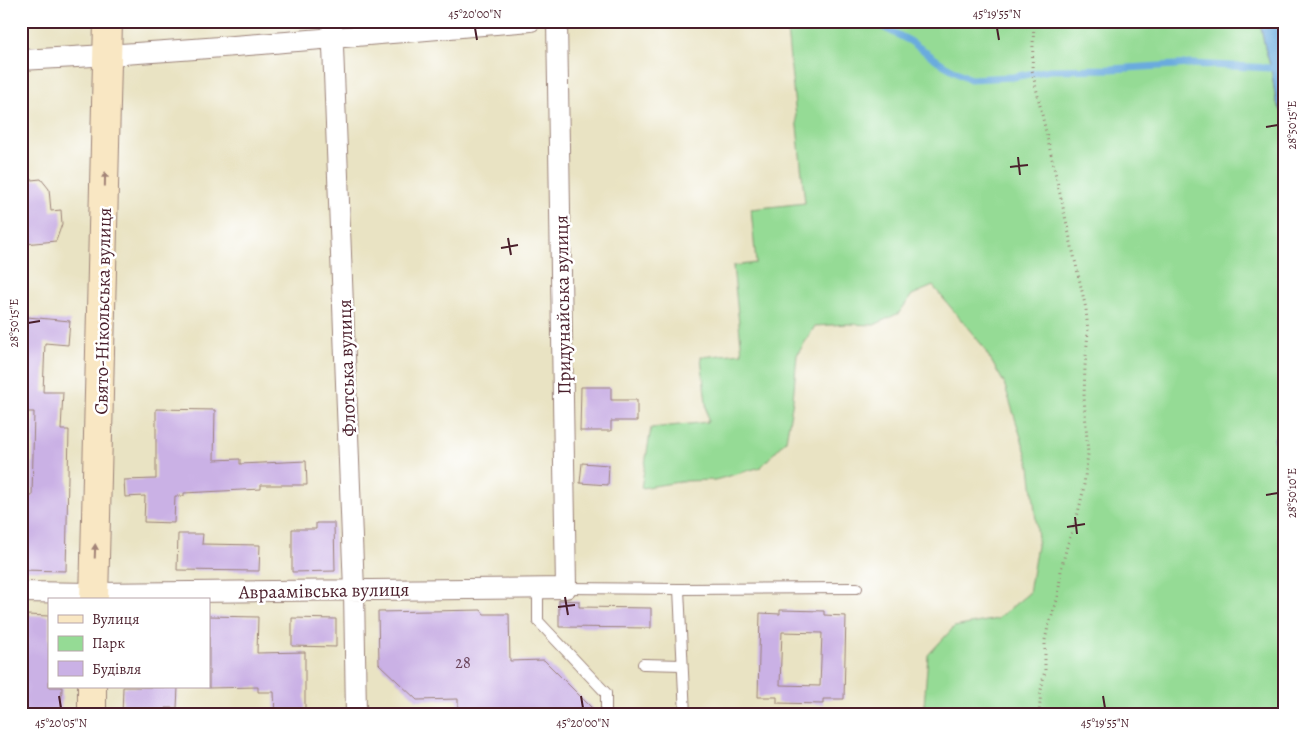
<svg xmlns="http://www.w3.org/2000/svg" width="1306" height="736" viewBox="0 0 1306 736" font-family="Alegreya,serif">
<rect width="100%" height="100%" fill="#fff"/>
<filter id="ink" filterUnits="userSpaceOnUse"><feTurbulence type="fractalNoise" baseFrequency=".02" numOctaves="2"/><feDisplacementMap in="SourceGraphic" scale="10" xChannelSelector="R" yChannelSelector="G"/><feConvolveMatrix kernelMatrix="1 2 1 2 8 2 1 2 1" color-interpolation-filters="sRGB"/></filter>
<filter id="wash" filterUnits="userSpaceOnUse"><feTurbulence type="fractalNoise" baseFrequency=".0096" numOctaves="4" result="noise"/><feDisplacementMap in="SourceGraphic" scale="20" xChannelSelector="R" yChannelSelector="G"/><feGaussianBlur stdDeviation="1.12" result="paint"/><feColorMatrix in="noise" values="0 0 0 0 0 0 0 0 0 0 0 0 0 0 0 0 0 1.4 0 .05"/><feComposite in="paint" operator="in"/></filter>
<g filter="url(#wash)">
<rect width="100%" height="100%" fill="#e9e3c3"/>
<path fill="#95db95" stroke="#707d60" d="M786,21H1261V27L1265,48L1271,68L1276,101L1285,118V294L1278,319L1280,353L1285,367V416L1274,439L1281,459L1285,465V715H926L924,706L928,655L954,627L997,619L1029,593L1038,539L1030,466L1004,383L982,345L933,286L912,295L899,313L874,325L848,324L815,326L797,355L793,400L786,440L761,467L715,480L685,481L641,488L651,428L708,422L701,357L742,353L733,266L756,263L751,209L805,203Z"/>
<path fill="#6aabde" stroke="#5a6584" d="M1261,21H1282L1285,24V118L1276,101L1271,68L1265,48L1261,27Z
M1285,294V367L1280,353L1278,319Z
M1285,416V465L1281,459L1274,439Z"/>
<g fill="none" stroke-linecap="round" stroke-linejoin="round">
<path stroke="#6aabde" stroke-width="7" d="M856,21L877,24L910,41L944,65L970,79L1013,77L1050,70L1112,69L1191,64L1271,68"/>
</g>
<g id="blocks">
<path fill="#cab1e5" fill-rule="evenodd" d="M41,179L49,189L51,211L61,210L62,224L56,241L24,244L21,210V181Z
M27,317L70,321L68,345L45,343L43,392H63L61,430H69L66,571L21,570V496H32L34,412H21V345H25Z
M581,387H611V400H637V421H611V431H580Z
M156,409L215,410L214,460L240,459V464L306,461L307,485H261V489L184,493V496H175L174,523L144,522L145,496L125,497L124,480L156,479Z
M582,463L609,465L608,485L580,483Z
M316,523H334L335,571L292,572V529H316Z
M178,534H203L202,544L260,545L259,571L177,570Z
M559,600L579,601V607L651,608V628L559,627Z
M481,610L484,614H509L510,661L544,660L599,715H458V699L417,700L379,664L378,612Z
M780,610L824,611V615L846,616L844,699H823V704L777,703V697H758L760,613L780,614ZM782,632L822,633L820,686L780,685Z
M27,615L49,616V687H62L61,715H21V651H24L25,645H27Z
M209,616L258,617L257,653L305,652V715H275L274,692H258V687L209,688Z
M292,618L336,619V647L292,646Z
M123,687H178L177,708H166V715H122Z"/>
</g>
</g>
<g filter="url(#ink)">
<use href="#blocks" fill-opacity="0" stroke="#9a8177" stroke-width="1"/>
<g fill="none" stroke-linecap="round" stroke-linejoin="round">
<g stroke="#9a8177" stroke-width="12">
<path id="service" d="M538,588V621L606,693V715
M566,588L679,589L857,588
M679,589L685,715
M643,664L682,665"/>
</g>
<g stroke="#9a8177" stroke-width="22">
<path id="minor" d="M332,21L354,590L356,715
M21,60C191,51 361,36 531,21
M21,592L94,593L566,588L557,21"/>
</g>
<g stroke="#9a8177" stroke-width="30">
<path id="secondary" d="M94,600L108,21
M92,715V687"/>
</g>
<path stroke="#9a8177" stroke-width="3" stroke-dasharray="1 4" stroke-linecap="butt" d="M1034,21L1032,70L1086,309L1088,332L1085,366L1084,397L1088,454L1083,492L1077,517L1067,546L1061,570L1058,597L1048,627L1045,640V670L1041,690L1039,715"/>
<use href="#service" stroke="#fff" stroke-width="10"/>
<use href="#minor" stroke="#fff" stroke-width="20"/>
<use href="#secondary" stroke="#f9e7c3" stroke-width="28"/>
</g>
<defs><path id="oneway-solid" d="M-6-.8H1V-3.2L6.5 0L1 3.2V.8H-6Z" transform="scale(1.25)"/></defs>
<g fill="#a28377">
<use href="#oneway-solid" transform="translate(105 179) rotate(-89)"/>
<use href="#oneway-solid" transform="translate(95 551) rotate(-88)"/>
</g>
</g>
<path fill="none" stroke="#4a1f2b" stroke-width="2" d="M475,28L477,40M997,28L999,40M1266,127L1278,125M1018,157L1020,175M1010,167L1028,165M508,238L511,255M501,248L518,245M28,323L40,321M1266,495L1278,493M1075,517L1077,534M1067,527L1085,524M565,597L568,615M558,607L575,605M59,696L61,708M581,696L583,708M1103,696L1105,708"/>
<g text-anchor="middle" stroke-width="5" stroke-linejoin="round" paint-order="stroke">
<g font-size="16" fill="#6a445a">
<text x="463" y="668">28</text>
</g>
<g font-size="19" fill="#4a1f2b" stroke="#fff">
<text transform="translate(562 305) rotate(-91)" y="7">Придунайська вулиця</text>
<text transform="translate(102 311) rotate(-89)" y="7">Свято-Нікольська вулиця</text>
<text transform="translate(346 368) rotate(-92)" y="7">Флотська вулиця</text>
<text transform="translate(324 590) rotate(-1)" y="7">Авраамівська вулиця</text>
</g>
</g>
<rect width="1306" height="736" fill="none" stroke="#fff" stroke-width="55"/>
<rect x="48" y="598" width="162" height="90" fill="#ffffff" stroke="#b7a5aa"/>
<rect x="58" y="615" width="25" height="8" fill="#f9e7c3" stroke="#b7a5aa"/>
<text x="92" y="624" font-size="15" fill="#4a1f2b">Вулиця</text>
<rect x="58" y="636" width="25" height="15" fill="#95db95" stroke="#b7a5aa"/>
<text x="92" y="648" font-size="15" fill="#4a1f2b">Парк</text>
<rect x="58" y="661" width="25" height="15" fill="#cab1e5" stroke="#b7a5aa"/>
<text x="92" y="674" font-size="15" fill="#4a1f2b">Будівля</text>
<rect x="28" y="28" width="1250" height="680" fill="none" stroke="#4a1f2b" stroke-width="2"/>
<g font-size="12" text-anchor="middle" fill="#4a1f2b">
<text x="475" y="18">45°20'00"N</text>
<text x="997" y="18">45°19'55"N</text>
<text transform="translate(1292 125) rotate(-90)" y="4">28°50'15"E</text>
<text transform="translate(14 323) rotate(-90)" y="4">28°50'15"E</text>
<text transform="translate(1292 493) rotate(-90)" y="4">28°50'10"E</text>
<text x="61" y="727">45°20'05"N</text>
<text x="583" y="727">45°20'00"N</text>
<text x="1105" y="727">45°19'55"N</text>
</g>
</svg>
